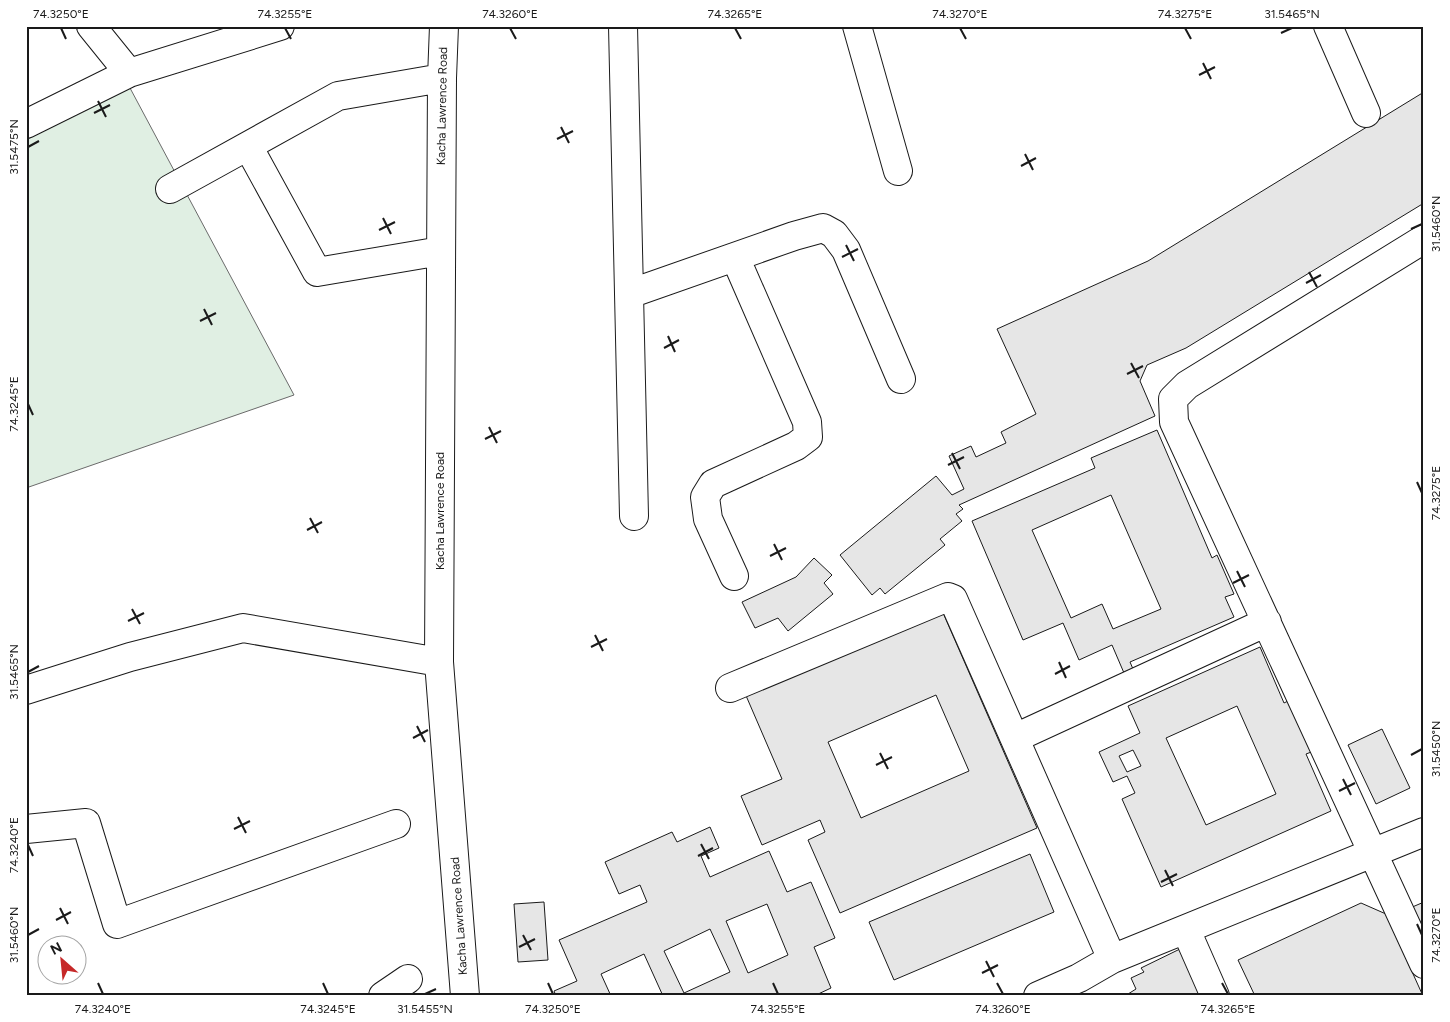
<svg xmlns="http://www.w3.org/2000/svg" width="1450" height="1022" viewBox="0 0 1450 1022" font-family="Figtree,sans-serif">
<rect width="100%" height="100%" fill="#fff"/>
<path fill="#e0efe3" stroke="#6a6a6a" d="M130,88L294,395L26,488V136Z"/>
<path fill="#e6e6e6" stroke="#1a1a1a" fill-rule="evenodd" d="M1424,92V203L1186,348L1147,365L1140,381L1155,416L959,505L963,509L956,514L962,521L940,539L945,545L885,594L880,588L872,595L840,555L936,476L952,495L964,489L949,456L971,446L976,457L1006,443L1001,432L1036,414L997,329L1148,261Z
M1157,430L1212,558L1217,555L1234,594L1225,597L1234,617L1130,662L1136,676L1127,680L1112,645L1079,660L1063,623L1023,640L972,521L1095,468L1091,458ZM1111,495L1161,609L1113,629L1102,604L1071,618L1032,530Z
M814,558L832,575L824,583L833,594L788,631L778,618L755,628L742,602L796,577Z
M940,606L1037,828L840,913L808,840L825,832L820,820L762,845L741,796L782,779L744,691ZM936,695L969,771L861,818L828,742Z
M1260,647L1284,703L1292,699L1314,751L1306,754L1331,811L1161,887L1122,799L1135,793L1127,776L1113,782L1099,752L1140,733L1128,706ZM1237,706L1276,794L1206,825L1166,738ZM1133,750L1141,766L1127,772L1119,756Z
M1382,729L1410,788L1376,804L1348,745Z
M710,827L719,848L701,856L710,877L769,851L787,892L811,882L835,938L814,947L831,988L814,996H663L644,954L601,974L611,996H556L554,991L577,981L559,940L647,902L640,885L619,894L605,862L672,832L677,842ZM767,904L788,955L748,973L726,921ZM710,929L730,972L684,993L664,951Z
M1030,854L1054,912L894,980L869,922Z
M544,902L548,960L518,962L514,904Z
M1424,902V938L1410,908Z
M1361,903L1386,914L1423,996H1255L1238,960Z
M1182,948L1204,996H1129L1128,994L1136,989L1131,978L1144,972L1141,968Z"/>
<g fill="none" stroke-linecap="round" stroke-linejoin="round">
<g stroke="#1a1a1a" stroke-width="30">
<path id="minor" d="M91,26L129,73
M444,26L442,78L439,662L465,996
M623,26L634,516
M857,26L898,171
M1328,26L1366,113
M26,124L129,73L280,26
M248,146L317,272L441,251
M170,189L338,96L442,78
M1424,239L1187,385L1173,399L1174,422L1424,964
M629,294L794,236L823,228L834,234L846,250L901,379
M734,576L708,519L705,497L713,484L796,446L808,437L807,422L735,257
M730,688L948,597L953,599L1112,959
M26,690L130,657L243,628L439,662
M1015,738L1267,622
M26,829L86,823L117,924L396,824
M1186,930L1215,996
M383,996L408,979
M1038,996L1079,978L1112,959L1424,832"/>
</g>
<use href="#minor" stroke="#fff" stroke-width="28"/>
</g>
<path fill="none" stroke="#1a1a1a" stroke-width="2" d="M61,28L66,39M285,28L291,39M510,28L516,39M735,28L741,39M960,28L966,39M1185,28L1191,39M1281,33L1292,28M1203,63L1211,79M1199,75L1215,67M98,101L106,117M94,113L110,105M561,127L569,143M557,139L573,131M28,147L39,141M1025,154L1033,170M1021,166L1036,158M383,218L391,234M1411,229L1422,224M379,230L395,222M846,245L854,261M842,257L858,249M1309,272L1317,287M1306,283L1321,275M204,309L212,325M200,321L216,313M668,336L675,352M664,348L679,340M1131,363L1139,378M1127,374L1143,366M28,404L33,415M489,427L497,443M485,439L501,431M952,453L960,469M948,465L964,457M1417,482L1422,493M310,518L318,533M307,530L322,522M774,544L782,560M770,556L786,548M1237,571L1245,587M1233,583L1249,575M132,609L140,624M128,621L144,613M595,635L603,651M591,647L607,639M1059,662L1066,678M28,672L39,666M1055,674L1070,666M417,726L425,742M413,738L428,730M880,753L888,769M1411,755L1422,749M876,765L892,757M1343,779L1351,795M1339,791L1355,783M238,817L246,833M234,829L250,821M701,844L709,859M28,845L33,856M698,856L713,848M1165,870L1173,886M1161,882L1177,874M60,908L68,924M56,920L71,912M1417,924L1422,935M28,935L39,929M523,935L531,950M519,947L535,939M986,961L994,977M982,973L998,965M98,983L103,994M323,983L328,994M548,983L553,994M773,983L778,994M997,983L1003,994M1222,983L1228,994M425,994L436,989"/>
<g text-anchor="middle" stroke-width="4" stroke-linejoin="round" paint-order="stroke">
<g font-size="12" fill="#1a1a1a" stroke="#fff">
<text transform="translate(442 106) rotate(-89)" y="4">Kacha Lawrence Road</text>
<text transform="translate(440 511) rotate(-90)" y="4">Kacha Lawrence Road</text>
<text transform="translate(459 916) rotate(-94)" y="4">Kacha Lawrence Road</text>
</g>
</g>
<rect width="1450" height="1022" fill="none" stroke="#ffffff" stroke-width="55"/>
<g transform="translate(62 960) rotate(333)"><circle r="24" fill="#ffffff" stroke="#a3a3a3"/>
<path d="M0-4L9 19L0 12L-9 19Z" fill="#c62828"/>
<text y="-8" font-size="14" font-weight="bold" text-anchor="middle" fill="#1a1a1a">N</text>
</g>
<rect x="28" y="28" width="1394" height="966" fill="none" stroke="#1a1a1a" stroke-width="2"/>
<g font-size="12" text-anchor="middle" fill="#1a1a1a">
<text x="61" y="18">74.3250°E</text>
<text x="285" y="18">74.3255°E</text>
<text x="510" y="18">74.3260°E</text>
<text x="735" y="18">74.3265°E</text>
<text x="960" y="18">74.3270°E</text>
<text x="1185" y="18">74.3275°E</text>
<text x="1292" y="18">31.5465°N</text>
<text transform="translate(14 147) rotate(-90)" y="4">31.5475°N</text>
<text transform="translate(1436 224) rotate(-90)" y="4">31.5460°N</text>
<text transform="translate(14 404) rotate(-90)" y="4">74.3245°E</text>
<text transform="translate(1436 493) rotate(-90)" y="4">74.3275°E</text>
<text transform="translate(14 672) rotate(-90)" y="4">31.5465°N</text>
<text transform="translate(1436 749) rotate(-90)" y="4">31.5450°N</text>
<text transform="translate(14 845) rotate(-90)" y="4">74.3240°E</text>
<text transform="translate(14 935) rotate(-90)" y="4">31.5460°N</text>
<text transform="translate(1436 935) rotate(-90)" y="4">74.3270°E</text>
<text x="103" y="1013">74.3240°E</text>
<text x="328" y="1013">74.3245°E</text>
<text x="425" y="1013">31.5455°N</text>
<text x="553" y="1013">74.3250°E</text>
<text x="778" y="1013">74.3255°E</text>
<text x="1003" y="1013">74.3260°E</text>
<text x="1228" y="1013">74.3265°E</text>
</g>
</svg>
